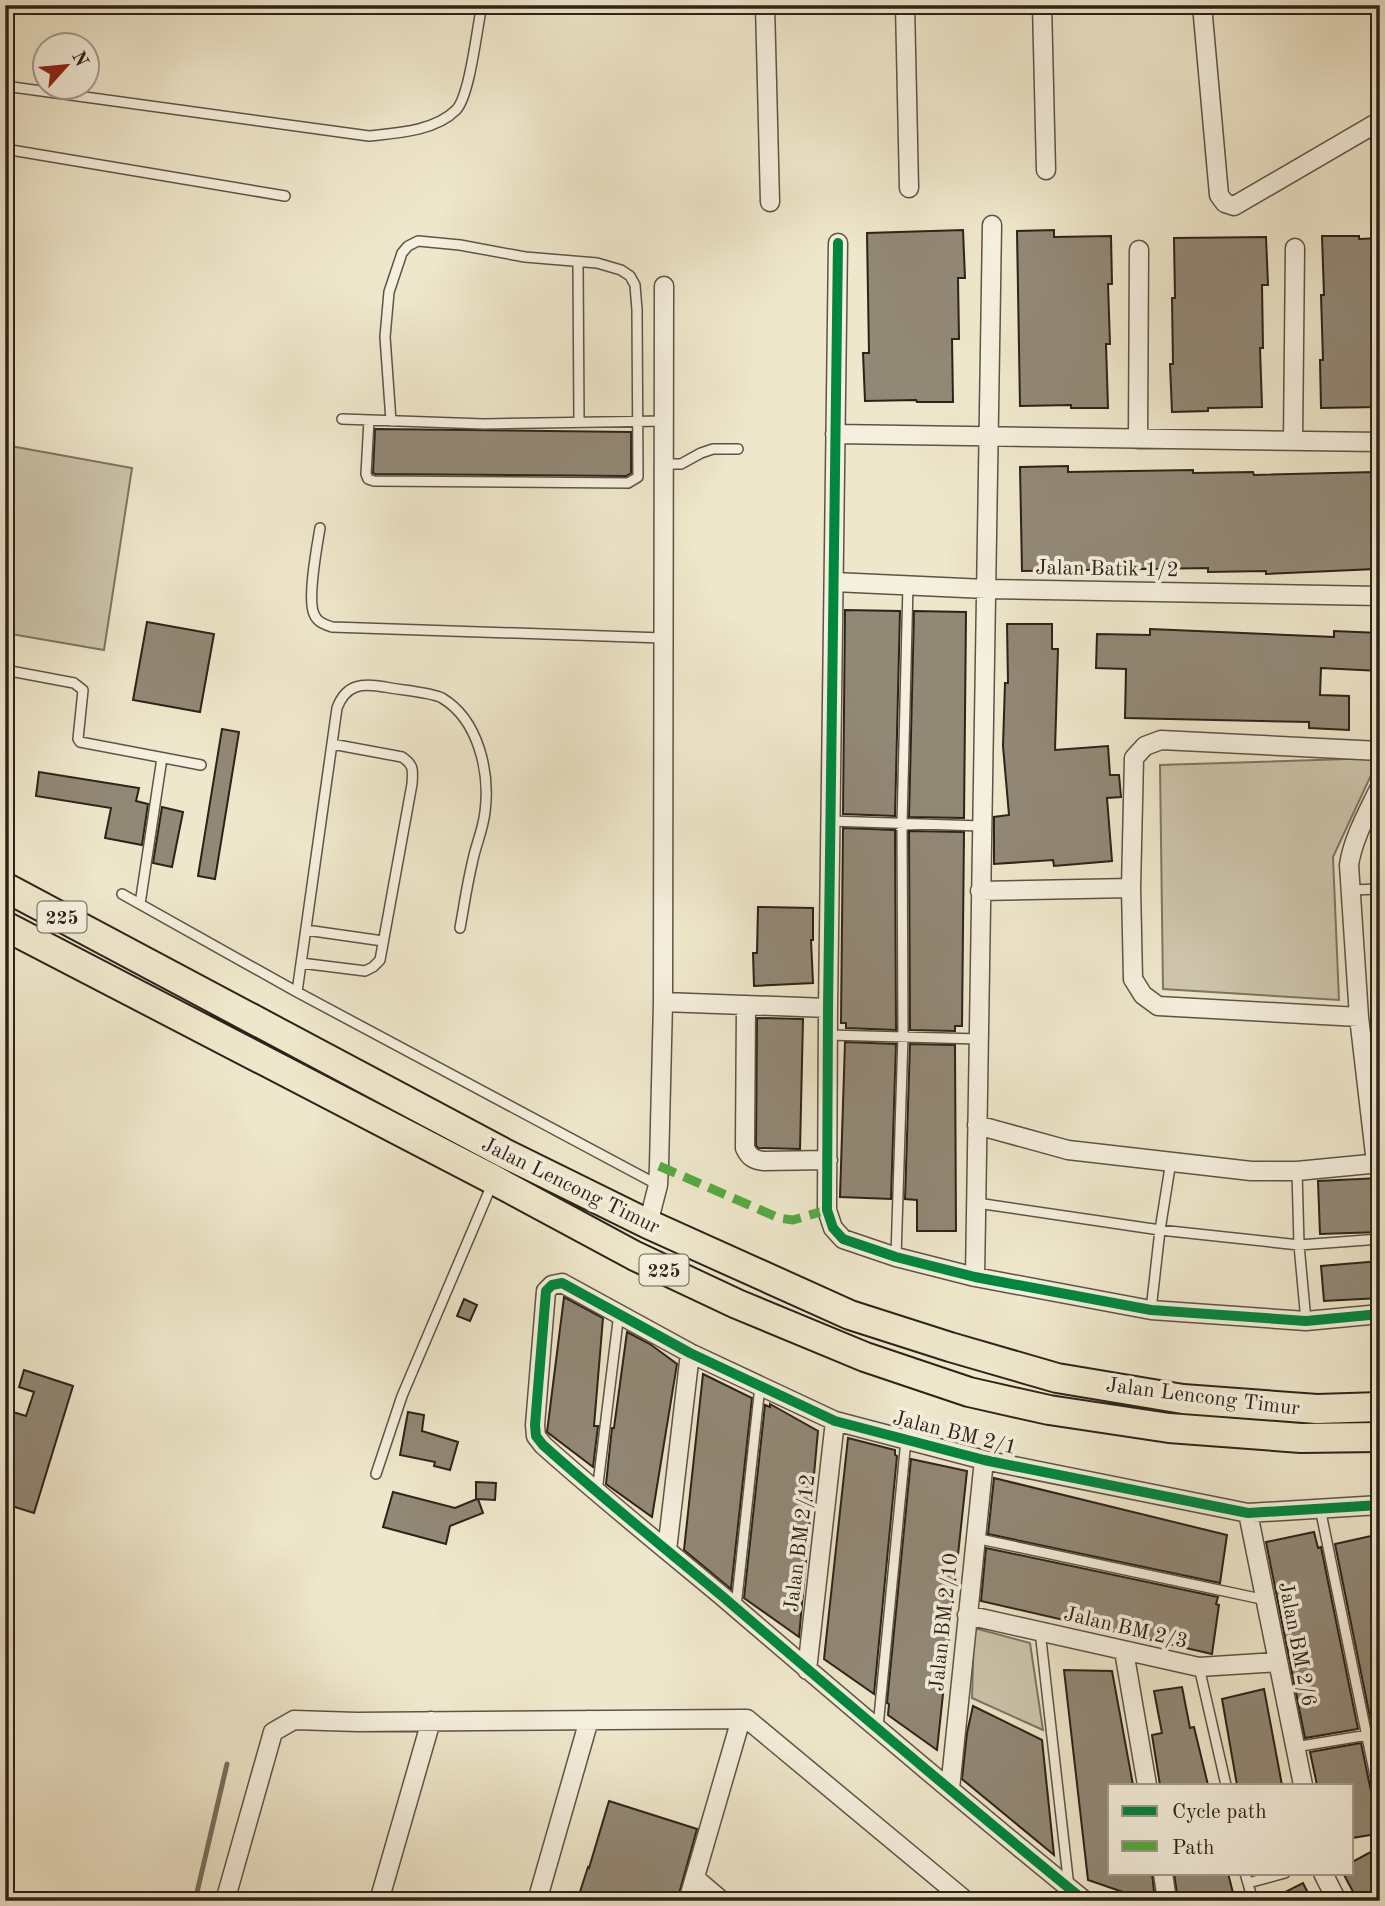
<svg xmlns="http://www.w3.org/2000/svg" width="1385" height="1906" viewBox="0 0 1385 1906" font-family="'Old Standard TT',serif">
<rect width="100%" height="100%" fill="#efe7cb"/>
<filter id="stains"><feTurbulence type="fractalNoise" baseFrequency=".00286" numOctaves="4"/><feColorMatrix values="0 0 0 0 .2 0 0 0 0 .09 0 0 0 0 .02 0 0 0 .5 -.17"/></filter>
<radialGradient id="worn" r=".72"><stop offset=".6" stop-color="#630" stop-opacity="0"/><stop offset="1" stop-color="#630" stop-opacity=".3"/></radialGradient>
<path fill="#cec6ad" stroke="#7e7464" stroke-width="2" d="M5,445L132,468L104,650L5,633Z
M1379,758L1333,857L1339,1000L1163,989L1160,765Z
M974,1628L1030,1643L1043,1730L972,1698Z"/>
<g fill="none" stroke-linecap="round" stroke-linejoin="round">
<path stroke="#7a7060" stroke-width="5" d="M195,1901L227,1764"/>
</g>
<path fill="#928876" stroke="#2d221a" stroke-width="2" d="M963,230L965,278H958L959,339H952L953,402H917L916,400L865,401L863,353H869L867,233Z
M1054,230V237L1111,236L1112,284H1108L1110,344H1106L1108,408H1071V405L1020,406L1017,231Z
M1322,236H1359V239L1380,238V407L1321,408L1320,360H1323L1321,295H1324Z
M1266,237L1268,285H1262L1263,348H1260L1262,407L1208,408V411L1172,412L1170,364H1173L1172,298H1175L1174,238Z
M375,429L631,432V473L626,476L375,474L373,473Z
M1068,466V472L1193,470V473L1253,472L1254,475L1374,472L1375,569L1266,574V571L1208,572V568L1022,571L1020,467Z
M845,610L900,611L895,816L843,814Z
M914,611L966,612L964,818L909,817Z
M147,622L214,634L200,712L133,700Z
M1007,624H1052V649H1058L1055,750L1108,746L1110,775H1119L1121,797L1107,798L1112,861L1054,866L1053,860L994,864V817L1009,815L1003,746L1005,683H1008Z
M1150,629L1334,637V631L1380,633L1379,671L1321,668L1320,695L1349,696V730L1309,728V722L1125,718L1126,669L1096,668L1097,634L1150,635Z
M222,729L239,732L215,879L198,876Z
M39,772L139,788L136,801L148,804L142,845L105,838L111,808L36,796Z
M162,807L183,812L172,867L153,863Z
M843,828L895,830L896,1030L846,1028V1023H841Z
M909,831L964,832L962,1026H955V1031L910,1030Z
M758,907L813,908V940H811L813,983L754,986L753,953H757Z
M757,1018L803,1019L800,1149L758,1148L756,1145Z
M845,1042L896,1044L891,1199L840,1197Z
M910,1044L955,1045L956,1231H917V1200L905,1199Z
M1380,1178V1232L1320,1234L1318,1181Z
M1380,1261V1298L1324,1301L1321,1266Z
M564,1297L603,1318L594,1426H598L593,1467L547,1432Z
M464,1299L477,1305L470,1321L457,1316Z
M627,1332L650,1344L677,1364L652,1517L606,1484L612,1428H614Z
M24,1370L73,1386L34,1513L5,1504V1487L13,1464L5,1461V1437L13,1412L26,1416L34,1392L19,1387Z
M703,1374L752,1398L731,1589L684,1550Z
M770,1404L818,1431L799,1637L744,1598L765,1405L770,1407Z
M408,1412L424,1415L422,1431L458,1442L450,1470L434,1466L435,1462L400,1455Z
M848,1438L895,1450V1455L897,1456L874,1694L824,1659Z
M911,1459L967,1471L937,1750L888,1715L889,1704L887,1703Z
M994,1478L1227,1535L1220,1583L988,1534Z
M476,1482L496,1483L495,1500L478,1499L483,1513L450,1526L446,1544L383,1527L393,1492L455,1508L477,1499H476Z
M1314,1532L1318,1548L1321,1547L1358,1729L1305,1738L1266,1542Z
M1380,1534V1726L1372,1727L1335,1544Z
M986,1548L1218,1597L1216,1604L1219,1605L1212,1654L981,1601Z
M1064,1670L1112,1671L1133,1785H1110V1873H1152L1155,1901H1149L1088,1880Z
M1182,1687L1190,1728L1194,1727L1208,1785H1160L1152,1735L1162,1733L1154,1691Z
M1264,1689L1282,1785H1237L1222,1699Z
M973,1706L1042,1740L1054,1855L962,1779L967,1733Z
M1361,1743L1373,1801L1380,1807L1372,1808L1377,1834L1352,1838V1785H1317L1310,1752Z
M609,1801L697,1829L677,1901H577L588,1867L589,1868Z
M1380,1847V1901H1358L1343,1873H1352V1862Z
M1174,1873H1228L1235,1901H1178Z
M1303,1883L1312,1901H1267Z"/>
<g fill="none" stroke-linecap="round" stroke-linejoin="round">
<g stroke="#5e5346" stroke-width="12">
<path id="service" d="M5,86L369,136C397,133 435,131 456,110C470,96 477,27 482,5
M5,149L285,196
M578,262L579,422
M342,419L484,424L664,421
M369,420L366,474L368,479L374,481L628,483L638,477L637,310L635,285L630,276L621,270L597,263L525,257L460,245L418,241L408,246L402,253L389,292L385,337L391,421
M664,464H681L701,453L713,449H738
M320,528C317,546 307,599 314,614C317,622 324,624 332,627L663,638
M5,670L74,683L83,690L78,739L80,742L201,765
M830,821L981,826
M1350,890L1380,889
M122,894L297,992L658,1185
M140,904L162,758
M306,930L383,941
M301,963L365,971L373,967L380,960L412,784C413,770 414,765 402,757L332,744
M297,992L337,708C346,684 362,683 385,687C399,690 431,692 442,698C479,720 490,773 485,812C483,830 475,847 472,864C467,885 464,906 460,928
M828,1035L979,1039
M1297,1171L1299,1245L1306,1321
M977,1203L1160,1230L1299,1245L1380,1239
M896,1257L903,1036L902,824L908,585
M1151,1310L1160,1230L1171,1161
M376,1474L402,1396L493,1182
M597,1492L619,1313
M1320,1508L1380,1800
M975,1538L1266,1600
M736,1607L760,1386
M1040,1631L1069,1887
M1199,1667L1226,1785
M878,1727L906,1440
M1295,1747L1380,1733
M1245,1873L1253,1901
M1248,1883L1285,1873"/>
</g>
<g stroke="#5e5346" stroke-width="21">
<path id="minor" d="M765,5L770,202
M905,5L909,188
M1042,5L1046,170
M1202,5L1219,195L1225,203L1234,206L1380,121
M838,243L828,1008L827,1210L833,1228L843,1239L896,1257L975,1277L1151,1310L1306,1321L1380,1314
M835,434L1380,442
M1138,439L1139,250
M1293,441L1295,248
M834,582L986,589L1380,596
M980,891L1131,888
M663,1002L828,1008
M746,1005L745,1148C749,1157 754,1160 764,1161L828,1160
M1359,1017L1158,1006L1143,995L1133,979L1131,888L1134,758L1145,746L1161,740L1380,751
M977,1125L1068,1150L1251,1171H1297L1380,1163
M1376,1163L1359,1017L1349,865C1353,838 1368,812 1380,787
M648,1224L658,1185L659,1166L663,1002L664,286
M975,1277L992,225
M1248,1513L1303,1785
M667,1550L690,1353
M967,1615L1199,1667L1278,1662
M1124,1651L1147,1785
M807,1670L835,1421
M950,1789L984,1460
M1163,1873L1167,1901
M1323,1873L1337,1901
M695,1878L722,1901
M225,1901L273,1732L294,1720L357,1722L741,1719
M379,1901L431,1721
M537,1901L589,1720
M688,1901L741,1719H747L966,1901
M1085,1901C962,1801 842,1699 722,1596C662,1546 601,1497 543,1445L536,1436L535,1425L546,1291L552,1285L562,1283L690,1353L835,1421L984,1460L1248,1513L1380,1505"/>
</g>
<g stroke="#2d221a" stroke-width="32">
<path id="trunk" d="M5,887L504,1153L648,1224L850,1315L950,1347L1057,1378L1183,1399L1317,1409L1380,1407
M5,926L494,1180L635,1256L737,1304L865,1357L969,1392L1049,1410L1169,1428L1301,1438L1380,1437"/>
</g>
<use href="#service" stroke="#f5efdd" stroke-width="9"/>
<use href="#minor" stroke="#f5efdd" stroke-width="18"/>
<use href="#trunk" stroke="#efe7cb" stroke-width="28"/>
<path stroke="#54aa42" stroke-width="9" stroke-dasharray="18 9" stroke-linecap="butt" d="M659,1166L779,1218L793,1220L827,1210"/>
<g stroke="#f5efdd" stroke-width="15">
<path id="cycleway" d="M838,243L828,1008L827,1210L833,1228L843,1239L896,1257L975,1277L1151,1310L1306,1321L1380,1314
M1085,1901C962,1801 842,1699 722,1596C662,1546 601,1497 543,1445L536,1436L535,1425L546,1291L552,1285L562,1283L690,1353L835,1421L984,1460L1248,1513L1380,1505"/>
</g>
<use href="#cycleway" stroke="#00873e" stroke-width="10"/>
</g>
<g text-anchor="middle" stroke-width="7" stroke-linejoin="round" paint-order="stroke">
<g fill="#f5efdd" stroke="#696054" stroke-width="2">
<rect x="37.5" y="901.5" width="49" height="31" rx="5"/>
<rect x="639.5" y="1254.5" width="49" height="31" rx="5"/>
</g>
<g font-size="19" font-weight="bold" fill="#2d221a">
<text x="62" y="924">225</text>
<text x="664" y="1277">225</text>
</g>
<g font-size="21" fill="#2d221a" stroke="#f5efdd">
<text transform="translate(1107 568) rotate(1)" y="7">Jalan Batik 1/2</text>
<text transform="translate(571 1185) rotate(26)" y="7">Jalan Lencong Timur</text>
<text transform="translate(1203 1396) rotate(7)" y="7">Jalan Lencong Timur</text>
<text transform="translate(955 1432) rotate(14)" y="7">Jalan BM 2/1</text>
<text transform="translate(799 1543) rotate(-83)" y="7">Jalan BM 2/12</text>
<text transform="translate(943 1622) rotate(-84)" y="7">Jalan BM 2/10</text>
<text transform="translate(1126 1627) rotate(13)" y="7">Jalan BM 2/3</text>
<text transform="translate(1298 1644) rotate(79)" y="7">Jalan BM 2/6</text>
</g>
</g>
<rect width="1385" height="1906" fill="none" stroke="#efe7cb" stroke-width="28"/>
<rect x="7" y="7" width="1371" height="1892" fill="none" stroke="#2d221a" stroke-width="3.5"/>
<rect x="14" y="14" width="1357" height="1878" fill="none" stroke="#2d221a" stroke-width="2"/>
<rect x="1108" y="1784" width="245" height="91" fill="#f5efdd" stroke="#a59d8f" stroke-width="2"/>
<rect x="1122" y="1806" width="35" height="10" fill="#00873e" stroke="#a59d8f" stroke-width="2"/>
<text x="1172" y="1818" font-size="21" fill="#2d221a">Cycle path</text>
<rect x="1122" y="1841" width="35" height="10" fill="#54aa42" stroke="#a59d8f" stroke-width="2"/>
<text x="1172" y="1854" font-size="21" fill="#2d221a">Path</text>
<g transform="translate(66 66) rotate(63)"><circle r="33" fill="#f5efdd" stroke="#a59d8f" stroke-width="2"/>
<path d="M0-5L12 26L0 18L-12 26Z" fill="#8f2418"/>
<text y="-10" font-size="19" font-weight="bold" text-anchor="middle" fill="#2d221a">N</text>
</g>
<rect width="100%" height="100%" filter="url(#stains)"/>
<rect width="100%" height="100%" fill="url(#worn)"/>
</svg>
